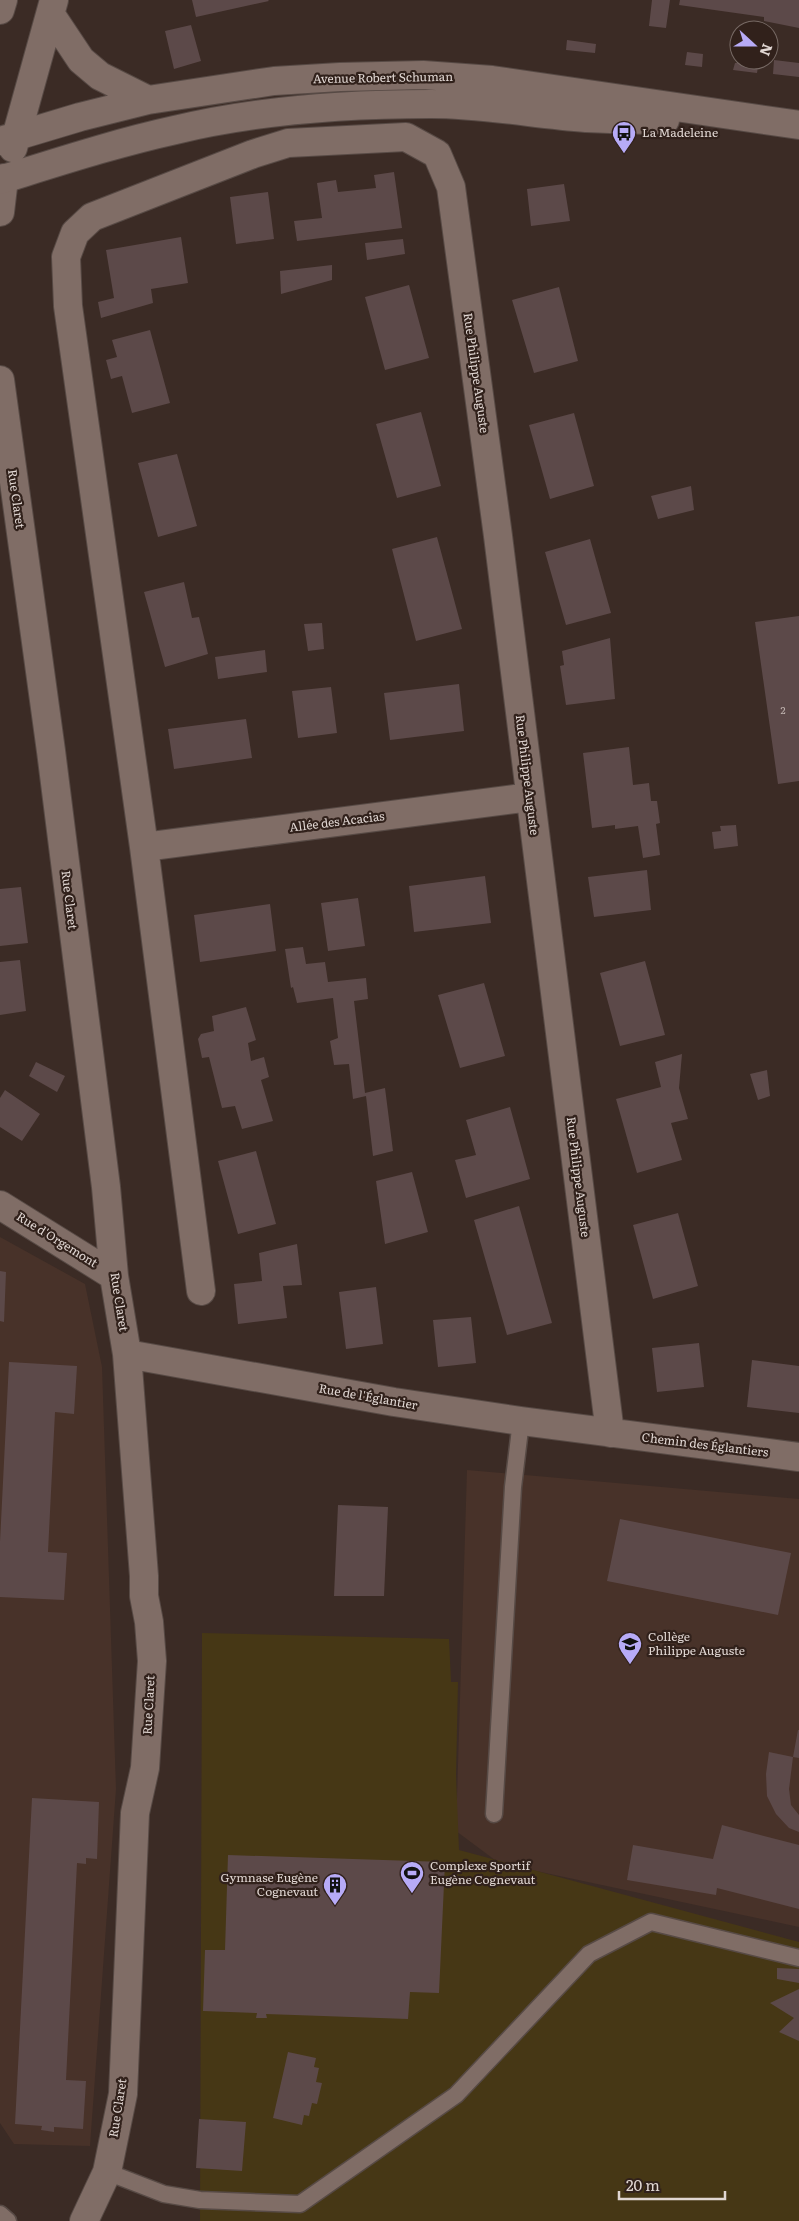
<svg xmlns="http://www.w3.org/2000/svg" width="799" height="2221" viewBox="0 0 799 2221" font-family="Literata,serif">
<rect width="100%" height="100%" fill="#3b2b25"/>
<path fill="#483229" d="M0,1237L85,1284L102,1367L116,1789L90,2146L14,2144L0,2123Z
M467,1470L799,1499V1927L499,1863L456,1831Z"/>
<path fill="#463715" d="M202,1633L449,1639L451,1682H458L456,1775L459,1850L799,1942V2221H200Z"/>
<path fill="#5c4949" d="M192,0H268L269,1L196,17Z
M652,0H670L666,28L649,26Z
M680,0H799V28L764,21V17L679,5Z
M191,25L201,61L174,69L165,31Z
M567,40L596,44L595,53L566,50Z
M687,52L703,54L702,67L685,65Z
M741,60H759L757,73L733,70L735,63H741Z
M774,60L799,63V77L773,74Z
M394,172L402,228L297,241L294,221L322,218L317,183L336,180L338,192L376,188L374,175Z
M564,184L570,221L531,226L527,189Z
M268,192L274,239L236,244L230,197Z
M181,237L188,283L151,289L153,303L101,318L98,302L114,298L106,250Z
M403,239L405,254L367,260L365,243Z
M332,265V280L281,294L280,271Z
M409,285L429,358L385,370L365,297Z
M559,287L578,361L534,373L512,300Z
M150,330L170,403L132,413L122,376L111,379L106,360L117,357L112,340Z
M421,412L441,486L397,498L376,424Z
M574,413L594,486L550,499L529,425Z
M177,454L197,526L158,537L138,463Z
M691,486L694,510L658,519L651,496Z
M437,537L462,629L416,641L392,549Z
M590,539L611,613L566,625L545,552Z
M184,582L192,618L199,617L208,654L165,667L144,592Z
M799,616V781L778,784L755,622Z
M322,623L324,649L308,651L304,624Z
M610,638L615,699L566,705L560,666L564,665L562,651Z
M265,650L267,672L218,679L215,657Z
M459,684L464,731L390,740L384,693Z
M331,687L337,733L298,738L292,691Z
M246,719L252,758L174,769L168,729Z
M629,747L633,785L649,783L651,801H657L660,823L656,824L660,855L643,858L638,826L615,829V825L592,828L583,753Z
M736,825L738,846L714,849L712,832L721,831L720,826Z
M647,870L651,910L594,917L588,877Z
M485,876L491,923L414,932L409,886Z
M21,887L28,943L0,946V889Z
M358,898L365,946L328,951L321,903Z
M270,904L276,951L200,962L194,915Z
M303,947L306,964L325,962L328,982L366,978L368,999L354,1001L365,1093L385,1088L393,1151L373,1156L366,1096L353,1099L349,1064L334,1065L330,1041L338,1038L333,998L297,1003L293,987L291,988L285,949Z
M20,960L26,1011L0,1015V962Z
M645,961L665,1035L620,1046L600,973Z
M484,983L505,1056L460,1068L438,995Z
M246,1007L256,1040L248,1043L251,1061L264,1057L269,1077L261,1080L273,1121L242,1129L235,1106L222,1108L209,1057L202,1058L198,1039L201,1034L214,1031L212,1016Z
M682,1054L679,1088L688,1119L671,1123L682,1160L637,1173L616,1099L661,1087L655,1062Z
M36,1062L65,1076L57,1092L29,1076Z
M767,1070L770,1096L758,1100L750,1074Z
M5,1090L40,1114L22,1141L0,1127V1098Z
M510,1107L530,1179L466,1198L455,1160L476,1155L466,1120Z
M256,1151L276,1224L238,1234L218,1161Z
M412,1172L428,1232L385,1244L376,1181Z
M519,1206L552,1323L507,1335L474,1220Z
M678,1213L698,1286L653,1299L633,1225Z
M297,1244L302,1285L283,1286L287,1318L238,1324L234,1284L262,1281L259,1253Z
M0,1271L6,1272L4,1322L0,1321Z
M376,1287L383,1344L346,1349L339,1292Z
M471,1317L476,1363L438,1367L433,1320Z
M699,1343L704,1387L657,1392L652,1348Z
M752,1360L799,1366V1413L747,1407Z
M9,1362L77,1366L74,1414L55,1412L48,1552L67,1553L64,1600L0,1597V1542Z
M338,1505L388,1507L384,1596H334Z
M620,1519L791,1553L778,1615L607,1581Z
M798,1730H799V1758L793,1757Z
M769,1752L793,1757L789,1789L791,1805L799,1815V1832L789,1828L776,1814L767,1796L766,1774Z
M32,1798L99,1802L97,1859L86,1858V1864L77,1863L66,2080L86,2081L83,2129L54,2127V2132L41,2130L42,2126L15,2124Z
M722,1825L799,1845V1909L717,1888L716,1895L627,1880L633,1845L713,1859Z
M228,1855L445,1862L439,1993L410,1992L408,2019L266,2014L267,2018H256L257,2013L203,2011L205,1950H225Z
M777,1968L799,1969V1983L777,1979Z
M799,1989V2041L779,2032L794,2018L770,2003Z
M288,2052L316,2058L314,2067L319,2068L316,2082L322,2083L317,2104L312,2103L309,2116L304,2115L302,2125L273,2118Z
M199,2119L246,2122L242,2171L196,2168Z"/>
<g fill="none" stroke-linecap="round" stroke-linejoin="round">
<g stroke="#574a45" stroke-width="19">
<path id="service" d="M494,1814L513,1487L521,1421
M107,2172L164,2194L200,2200L300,2204L456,2095L589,1954L651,1922L799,1958
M0,2214L8,2221"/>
</g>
<g stroke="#574a45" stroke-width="30">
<path id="minor" d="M0,212L4,178
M0,380L51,751L106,1187L114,1276L127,1354L144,1576V1596L149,1622L152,1661L145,1768L135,1813L123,2094L107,2172L84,2221
M144,847L530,797
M0,1205L114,1276
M201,1291L144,847L68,306L66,257L75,233L92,217L253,154L288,143L406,137L437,154L451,187L498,536L610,1433
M127,1354L394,1402L521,1421L799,1457"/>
</g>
<g stroke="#574a45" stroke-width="30">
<path id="secondary" d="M0,10L3,0
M51,15L81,60L100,76L148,100
M0,141L80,117L148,100L274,81L340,77L423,75L492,80L799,125
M13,148L54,0
M0,180C58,162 116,143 175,130C258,110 346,104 431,104C483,104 534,114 586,118C612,119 639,120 665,120"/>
</g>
<use href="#service" stroke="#806d66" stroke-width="16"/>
<use href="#minor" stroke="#806d66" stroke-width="28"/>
<use href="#secondary" stroke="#806d66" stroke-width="28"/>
</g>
<defs>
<g id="bus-pin" transform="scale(1.25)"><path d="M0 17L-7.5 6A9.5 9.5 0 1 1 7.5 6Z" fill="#b7abf7" stroke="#31211b"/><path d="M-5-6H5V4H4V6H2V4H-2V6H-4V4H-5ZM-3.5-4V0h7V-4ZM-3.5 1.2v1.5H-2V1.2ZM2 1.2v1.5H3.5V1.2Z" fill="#111"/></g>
<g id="school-pin" transform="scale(1.25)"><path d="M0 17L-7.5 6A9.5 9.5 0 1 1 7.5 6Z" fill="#b7abf7" stroke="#31211b"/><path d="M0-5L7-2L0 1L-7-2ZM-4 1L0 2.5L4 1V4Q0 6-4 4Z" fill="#111"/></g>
<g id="stadium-pin" transform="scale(1.25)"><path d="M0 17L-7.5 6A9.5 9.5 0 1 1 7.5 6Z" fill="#b7abf7" stroke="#31211b"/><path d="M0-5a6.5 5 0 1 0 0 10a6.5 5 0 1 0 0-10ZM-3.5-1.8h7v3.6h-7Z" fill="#111"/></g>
<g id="building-pin" transform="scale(1.25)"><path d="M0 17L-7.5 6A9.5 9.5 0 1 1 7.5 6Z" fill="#b7abf7" stroke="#31211b"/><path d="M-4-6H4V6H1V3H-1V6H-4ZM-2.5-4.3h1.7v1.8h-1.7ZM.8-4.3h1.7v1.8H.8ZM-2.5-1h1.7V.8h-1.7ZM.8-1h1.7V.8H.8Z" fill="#111"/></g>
</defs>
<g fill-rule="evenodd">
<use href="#bus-pin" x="624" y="133"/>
<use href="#school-pin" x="630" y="1644"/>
<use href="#stadium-pin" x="412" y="1873"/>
<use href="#building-pin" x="335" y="1885"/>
</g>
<g text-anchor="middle" stroke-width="4.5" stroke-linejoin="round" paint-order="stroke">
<g font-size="10" fill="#c0b4b0">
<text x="783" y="714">2</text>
</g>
<g font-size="12" fill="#e1d7d3" stroke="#31211b">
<text transform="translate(383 78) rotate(-1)" y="4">Avenue Robert Schuman</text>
<text transform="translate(476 373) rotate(82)" y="4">Rue Philippe Auguste</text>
<text transform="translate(16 499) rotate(82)" y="4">Rue Claret</text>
<text transform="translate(527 775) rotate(83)" y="4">Rue Philippe Auguste</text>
<text transform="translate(337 822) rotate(-7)" y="4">Allée des Acacias</text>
<text transform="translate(69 900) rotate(83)" y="4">Rue Claret</text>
<text transform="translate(578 1177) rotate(83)" y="4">Rue Philippe Auguste</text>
<text transform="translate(57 1240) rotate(32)" y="4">Rue d'Orgemont</text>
<text transform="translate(119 1302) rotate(81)" y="4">Rue Claret</text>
<text transform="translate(368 1397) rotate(10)" y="4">Rue de l'Églantier</text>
<text transform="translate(705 1445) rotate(7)" y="4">Chemin des Églantiers</text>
<text transform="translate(149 1705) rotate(-87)" y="4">Rue Claret</text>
<text transform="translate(118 2108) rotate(-81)" y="4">Rue Claret</text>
</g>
<g font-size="12" fill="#e1d7d3" stroke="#31211b" text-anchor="start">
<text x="642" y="137">La Madeleine</text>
<text x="648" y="1641">Collège<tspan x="648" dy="14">Philippe Auguste</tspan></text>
<text x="430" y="1870">Complexe Sportif<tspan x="430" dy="14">Eugène Cognevaut</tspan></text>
<text x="318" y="1882" text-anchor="end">Gymnase Eugène<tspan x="318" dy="14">Cognevaut</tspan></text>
</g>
</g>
<g transform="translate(754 45) rotate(111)"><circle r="24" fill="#31211b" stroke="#776a65"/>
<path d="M0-4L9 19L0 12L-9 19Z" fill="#b7abf7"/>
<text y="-8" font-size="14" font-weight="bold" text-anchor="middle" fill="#e1d7d3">N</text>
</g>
<path d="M619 2191v8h106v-8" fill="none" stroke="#e1d7d3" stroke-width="2.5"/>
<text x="626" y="2191" font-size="15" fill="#e1d7d3" stroke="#31211b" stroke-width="4" paint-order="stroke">20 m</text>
</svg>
